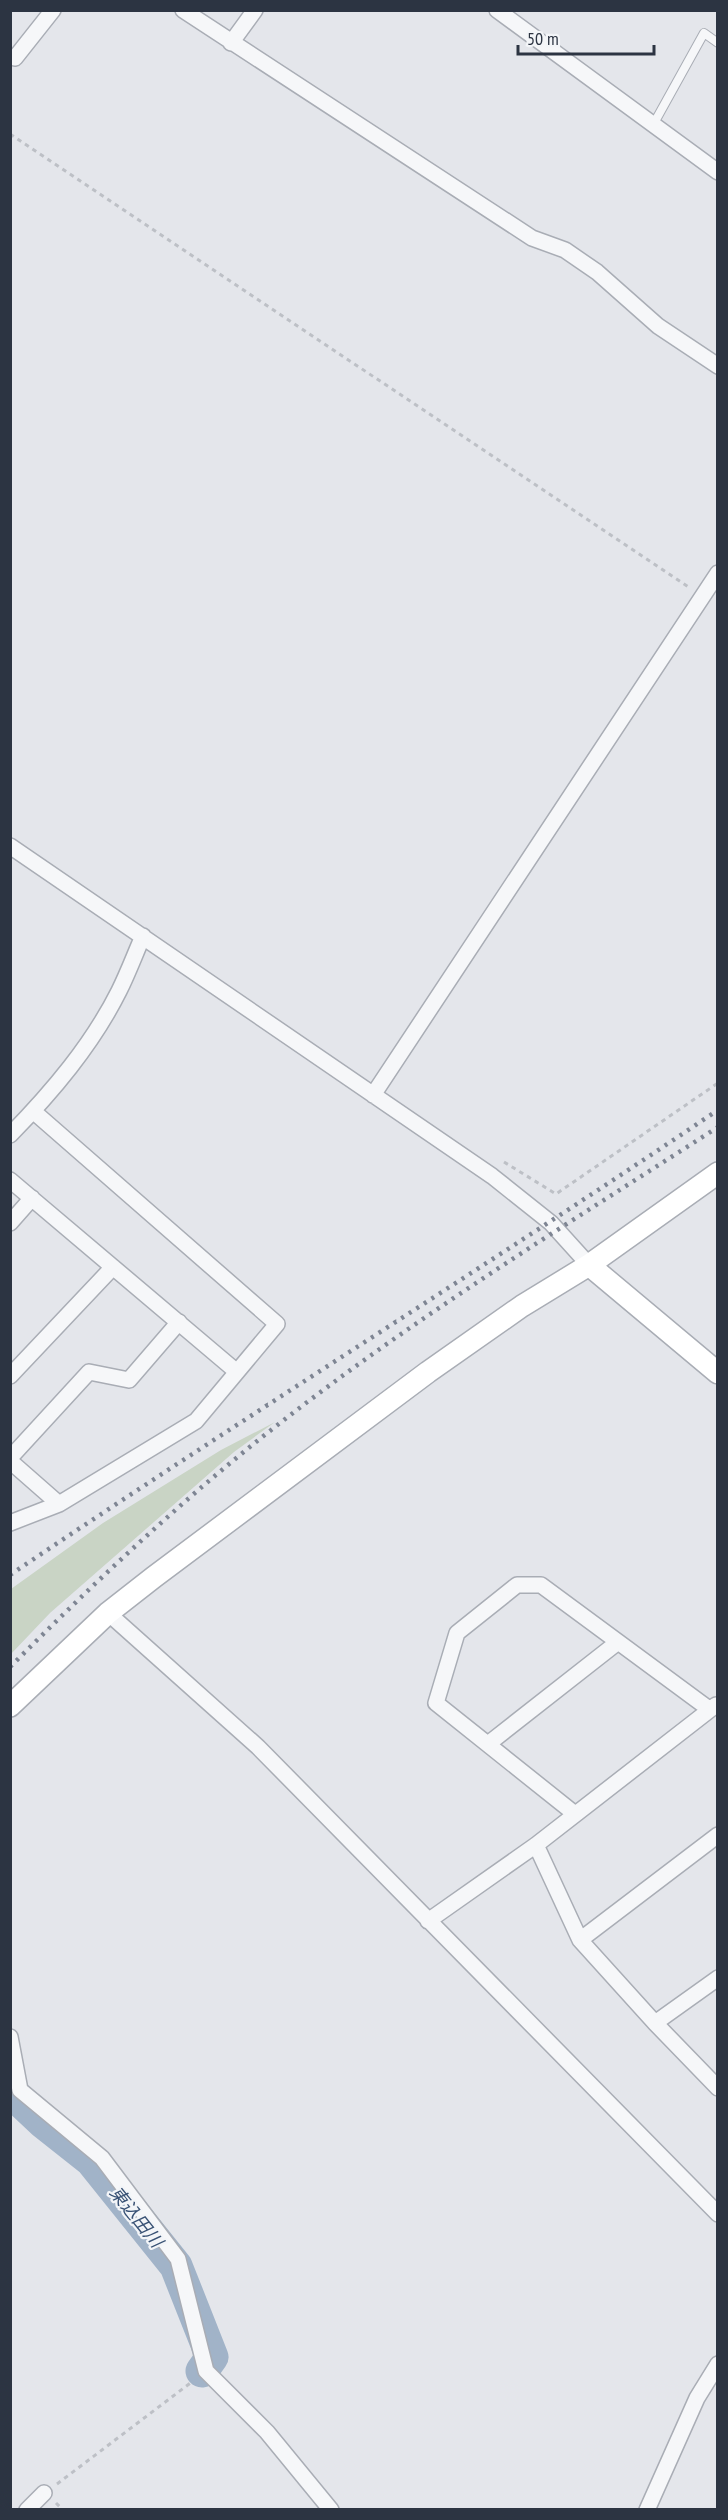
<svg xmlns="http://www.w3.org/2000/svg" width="728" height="2520" viewBox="0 0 728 2520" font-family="'PT Sans Narrow','Noto Sans JP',sans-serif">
<rect width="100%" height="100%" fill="#e4e6eb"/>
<path fill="#c9d4c5" d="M275,1422L234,1452L50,1613L11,1654V1589L103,1523L221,1450Z"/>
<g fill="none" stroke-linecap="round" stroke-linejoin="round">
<path stroke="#a1b3c8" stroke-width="33" d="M10,2091L43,2122L91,2160L176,2266L212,2357L202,2371"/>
<g stroke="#a9adb5" stroke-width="10">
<path id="lane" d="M653,125L704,33L718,43"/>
</g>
<g stroke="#a9adb5" stroke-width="18">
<path id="street" d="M183,10L532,238L565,250L597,272L658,326L718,366
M497,10L718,172
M231,43L255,10
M15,58L53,10
M10,846L492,1176L551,1223L589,1265
M373,1095L718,573
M10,1135C52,1092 92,1045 119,991C128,973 135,954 143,936
M10,1180L237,1372
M10,1223L32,1198
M10,1376L113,1267
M10,1458L89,1372L129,1380L179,1322
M10,1461L59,1504
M10,1523L59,1504L196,1421L277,1324L33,1111
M108,1613L258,1747L718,2214
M488,1744L618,1642
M575,1814L436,1703L457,1633L517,1585H541L709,1709
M536,1845L580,1940L655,2023L718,2088
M428,1921L536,1845L716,1705
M580,1940L718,1835
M655,2023L718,1978
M10,2037L20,2090L102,2158L178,2259L206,2371L267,2432L331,2510
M27,2510L44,2493
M647,2510L697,2398L718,2364"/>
</g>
<g stroke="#a9adb5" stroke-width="24">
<path id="secondary" d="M589,1265L718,1373
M10,1706L108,1613L154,1577L428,1372L522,1306L589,1265L718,1173"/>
</g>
<path stroke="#bdc0c6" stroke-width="3" stroke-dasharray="4.5 4.5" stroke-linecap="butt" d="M10,134L690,588
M504,1162L556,1194L718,1083
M57,2484L193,2381
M56,2503L63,2510"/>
<use href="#lane" stroke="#f6f7f9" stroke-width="8"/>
<use href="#street" stroke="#f6f7f9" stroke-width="15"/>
<use href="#secondary" stroke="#fff" stroke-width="21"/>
<path stroke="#7e8593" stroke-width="4.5" stroke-dasharray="3 6" stroke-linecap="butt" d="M10,1575C244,1417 484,1268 718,1110
M10,1667C90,1587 172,1509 261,1438C405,1323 563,1227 718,1127"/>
</g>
<g text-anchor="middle" stroke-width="4.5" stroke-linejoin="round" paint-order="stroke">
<g font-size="18" font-style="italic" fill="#385174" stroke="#f3f5f8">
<text transform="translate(136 2217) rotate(51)" y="6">東込田川</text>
</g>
</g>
<rect width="728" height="2520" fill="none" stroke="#2c3442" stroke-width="24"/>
<path d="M518 45v9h136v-9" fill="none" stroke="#2c3442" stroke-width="3"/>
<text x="527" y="45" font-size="18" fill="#2c3442" stroke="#f3f5f8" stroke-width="4.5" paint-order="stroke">50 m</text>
</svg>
